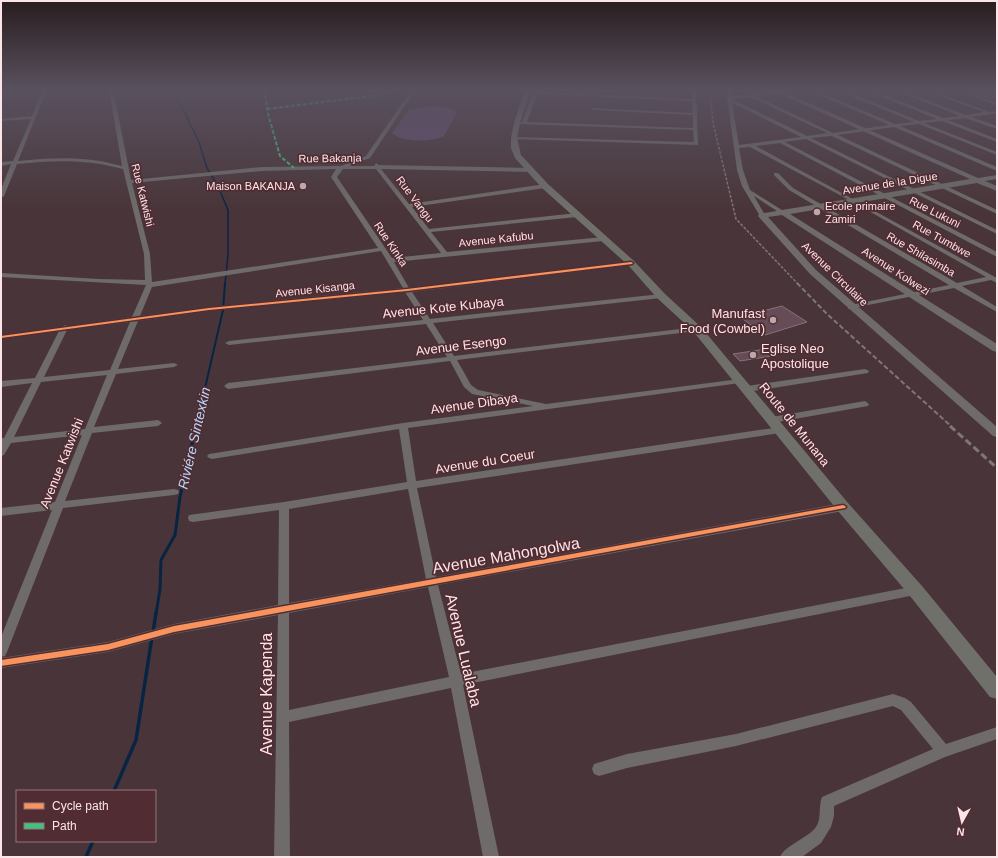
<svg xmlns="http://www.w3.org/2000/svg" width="998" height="858" viewBox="0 0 998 858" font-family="Helvetica,sans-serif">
<rect width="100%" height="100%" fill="#493539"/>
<path fill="#634b72" d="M426,107C436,106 448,106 457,112L444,136C431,142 403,143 392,133L409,110Z"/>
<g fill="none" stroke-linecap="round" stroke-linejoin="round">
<path stroke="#072542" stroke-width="1.5" d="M173,89L199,142L207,168L218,186L228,210V255L225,284"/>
<path stroke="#072542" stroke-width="2" d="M196,427L223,310L225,283"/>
<path stroke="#072542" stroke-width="3" d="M156,614L160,589L161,560L175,535L180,497L196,426"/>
<path stroke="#072542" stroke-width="3.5" d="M153,632L156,613
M114,791L136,740L152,637
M86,857L93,841"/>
</g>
<path fill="#654c57" stroke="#847479" d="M973,89H985L987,91L997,94V97L989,98L972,92H974L972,91H974Z
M782,306L807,322L765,335L740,317Z
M766,349L772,356L740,361L733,354Z"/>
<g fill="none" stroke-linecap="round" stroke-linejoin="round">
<path fill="#6e6b6a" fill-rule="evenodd" d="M43,89H47L18,161C53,157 88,156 122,166L109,89H113L131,180L262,167L341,166L366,156L412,89H416L370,158L349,166H374L376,163L379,165L532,168L535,170L532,172L381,169L409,204L545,184L548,186L545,188L412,207L429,229L577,213L580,215L577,217L431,232L447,252L603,237L606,239L603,241L394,262L409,288L631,261L634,263L631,265L412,292L430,319L661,294L665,296L661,298L433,323L454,356L697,327L701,329L697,331L457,360L471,385L478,390L546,404L740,379L744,381L740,383L408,428L416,481L780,427L785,430L780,433L417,488L436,577L843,503L847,504L848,507L847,510L843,511L438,585L461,674L916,586L920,588L922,591L920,594L463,685L499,857H483L451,688L289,722L290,857H274L278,615L174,634L108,652L1,668V658L108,642L174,624L278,605L279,510L193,522L189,521L188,518L189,515L284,502L407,482L399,429L212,459L209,458L207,456L209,454L403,423L533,406L472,394L464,387L450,361L228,389L224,386L228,383L447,357L426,324L229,345L225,343L229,341L423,320L405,292L209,311L138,321L118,369L174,363L178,365L174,367L116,374L94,427L158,420L162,423L158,426L92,433L65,501L174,489L178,490L179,492L178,494L174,495L63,508L7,652L5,656L1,657V637L52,510L1,516V508L55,502L82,435L11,443L4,455L1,456V438H4L32,383L1,387V381L35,378L59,331L1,339V335L62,327L65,325L68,326L132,317L146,285L1,277V273L99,279L145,280L144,254L123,169C88,159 53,160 17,164L4,196L1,198V189L11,164L1,166V162L13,161L31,119L1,121V119L32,116ZM336,169L331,177L378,248L152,282L150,254L132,183L262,171ZM343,169H376L441,253L392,258L337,177ZM381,251L403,288L209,307L140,316L152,287ZM130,322L110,370L44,377L67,330ZM107,375L85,429L14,437L41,382ZM408,489L426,579L289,603V509ZM428,587L449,677L289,710V613Z
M692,89H696L698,145L514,139L512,138L514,137L694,142L693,130L517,124L515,123L522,122L533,93H526L527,91L692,99ZM537,94L692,101L693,113L593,108L591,109L593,110L693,115V128L527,122Z
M726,89H730L731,96L790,89H804L755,96L833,133L889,125L806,89H812L895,124L914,122L834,89H840L919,121L937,119L863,89H869L943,118L960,116L892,89H898L966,115L984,112L921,89H927L989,112L997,111V113L971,117L997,126V129L965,118L948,120L997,139V142L942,121L924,123L997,152V155L919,124L900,126L997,167V171L894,127L838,135L997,210V214L832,136L811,138L997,230V234L806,139L785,142L997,252V257L780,143L756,146L995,277L997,278V283L991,280L962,286L997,307V312L954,288L848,309V305H851L949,285L789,190L774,175V173H778L793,188L957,283L986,277L851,201L750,147L739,148L743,170L750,190L785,212L780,213L754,196L765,215L760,216L742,186L737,170ZM750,97L827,133L807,136L732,99ZM732,103L801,137L739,145Z
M953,89H959L997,103V105Z
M986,89L997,91V93L987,90Z
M865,369L869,371L868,373L747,392L743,389L747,386Z
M865,401L869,404L868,406L772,423L768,420L772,417Z
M893,694L905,698L911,702L946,744L997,727V739L945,757L834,806V816L831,827L821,843L802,857H780C785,845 807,839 816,827C822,818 818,807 822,797L933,749L901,710L893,706L736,746L627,768L599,776L594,774L592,769L594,764L627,754L736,734Z"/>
<path fill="#6e6b6a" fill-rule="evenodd" d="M769,89H777L978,178L997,175V179L985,181L997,186V191L977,183L790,214L997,344V352L993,351L782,215L768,217L816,270L997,427V437L993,436L810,274L758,216L759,214L782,210L970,179Z"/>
<path fill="#70706b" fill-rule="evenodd" d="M525,89H531L520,123L517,138L521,155L548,184L634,261L665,294L701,327L848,503L922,586L997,677V699L990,697L910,596L838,511L693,331L657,298L628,265L542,188L515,158L511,148V138L514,123Z"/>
<path stroke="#7f7776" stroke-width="1.5" stroke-dasharray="3 1.5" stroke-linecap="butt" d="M710,89L713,123L736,219L798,284"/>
<path stroke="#7f7776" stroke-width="2" stroke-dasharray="5 2.5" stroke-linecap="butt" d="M797,283L827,314L952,427"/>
<path stroke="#7f7776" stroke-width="3" stroke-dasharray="7 3.5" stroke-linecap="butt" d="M950,426L997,468"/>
<path stroke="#40c37c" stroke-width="2" stroke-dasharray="4 2" stroke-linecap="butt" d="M264,89L268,114L280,156L294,168
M267,109L371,96L404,89"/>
<g stroke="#512d33" stroke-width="3">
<path id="cycleway" d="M631,262L633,263L632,264L407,291L209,310L1,338V336L209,308L407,289Z
M843,505L845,506L846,507L845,508L174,632L108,650L1,666V660L108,644L174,626Z"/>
</g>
<use href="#cycleway" fill="#f8935d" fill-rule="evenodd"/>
</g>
<linearGradient id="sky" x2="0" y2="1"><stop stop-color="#281d1f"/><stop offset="0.43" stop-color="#59515f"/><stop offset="1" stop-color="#59515f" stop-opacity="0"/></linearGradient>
<rect width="998" height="209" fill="url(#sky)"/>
<g fill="#bda7aa" stroke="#512d33" stroke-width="1.5">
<circle cx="303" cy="186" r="4"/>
<circle cx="817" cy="212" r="4"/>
<circle cx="773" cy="320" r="4"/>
<circle cx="753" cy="355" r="4"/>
</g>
<g text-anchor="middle" stroke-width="3.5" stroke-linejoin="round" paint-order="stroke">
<g font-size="11" fill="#fce4e7" stroke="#512d33">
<text transform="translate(330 158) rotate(-1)" y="4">Rue Bakanja</text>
<text transform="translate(890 183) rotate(-9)" y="4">Avenue de la Digue</text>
<text transform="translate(143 195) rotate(76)" y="4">Rue Katwishi</text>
<text transform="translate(415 199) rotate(53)" y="4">Rue Vangu</text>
<text transform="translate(935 212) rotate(27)" y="4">Rue Lukuni</text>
<text transform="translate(496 239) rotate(-6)" y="4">Avenue Kafubu</text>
<text transform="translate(942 239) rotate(29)" y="4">Rue Tumbwe</text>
<text transform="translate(391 244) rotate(56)" y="4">Rue Kinka</text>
<text transform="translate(921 254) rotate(30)" y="4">Rue Shilasimba</text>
<text transform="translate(896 271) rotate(33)" y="4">Avenue Kolwezi</text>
<text transform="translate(835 274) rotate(44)" y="4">Avenue Circulaire</text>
<text transform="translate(315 289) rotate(-6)" y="4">Avenue Kisanga</text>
</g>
<g font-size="11" fill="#fce4e7" stroke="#512d33" text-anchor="end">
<text x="295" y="190">Maison BAKANJA</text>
<text x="825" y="210" text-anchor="start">Ecole primaire<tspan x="825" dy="13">Zamiri</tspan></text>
</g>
<g font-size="13" fill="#fce4e7" stroke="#512d33">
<text transform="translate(443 307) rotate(-6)" y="5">Avenue Kote Kubaya</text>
<text transform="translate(461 345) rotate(-7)" y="5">Avenue Esengo</text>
<text transform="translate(474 403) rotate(-8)" y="5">Avenue Dibaya</text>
<text transform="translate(795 424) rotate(51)" y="5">Route de Munana</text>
<text transform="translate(485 461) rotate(-9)" y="5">Avenue du Coeur</text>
<text transform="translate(61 463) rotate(-68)" y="5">Avenue Katwishi</text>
</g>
<g font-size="13" fill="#fce4e7" stroke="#512d33" text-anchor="end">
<text x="765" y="318">Manufast<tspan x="765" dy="15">Food (Cowbel)</tspan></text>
<text x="761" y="353" text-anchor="start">Eglise Neo<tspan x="761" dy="15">Apostolique</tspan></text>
</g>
<g font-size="14" font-style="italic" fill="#b5d8fa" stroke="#512d33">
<text transform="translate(194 438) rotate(-77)" y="5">Riviére Sintexkin</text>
</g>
<g font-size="16" fill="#fce4e7" stroke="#512d33">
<text transform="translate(506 555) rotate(-10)" y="6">Avenue Mahongolwa</text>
<text transform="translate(464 650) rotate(77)" y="6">Avenue Lualaba</text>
<text transform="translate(266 694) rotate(-90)" y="6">Avenue Kapenda</text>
</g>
</g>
<rect width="998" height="858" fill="none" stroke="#fce4e7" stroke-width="4"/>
<rect x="16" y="790" width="140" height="52" fill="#512d33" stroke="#95767b"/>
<rect x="24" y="803" width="20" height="6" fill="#f8935d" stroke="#95767b"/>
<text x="52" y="810" font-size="12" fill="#fce4e7">Cycle path</text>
<rect x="24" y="823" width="20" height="6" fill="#40c37c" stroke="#95767b"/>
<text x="52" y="830" font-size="12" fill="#fce4e7">Path</text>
<g transform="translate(962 822) rotate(188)" stroke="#512d33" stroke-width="3" paint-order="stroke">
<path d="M0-3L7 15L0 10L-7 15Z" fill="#fce4e7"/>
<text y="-6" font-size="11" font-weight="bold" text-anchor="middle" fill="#fce4e7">N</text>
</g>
</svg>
